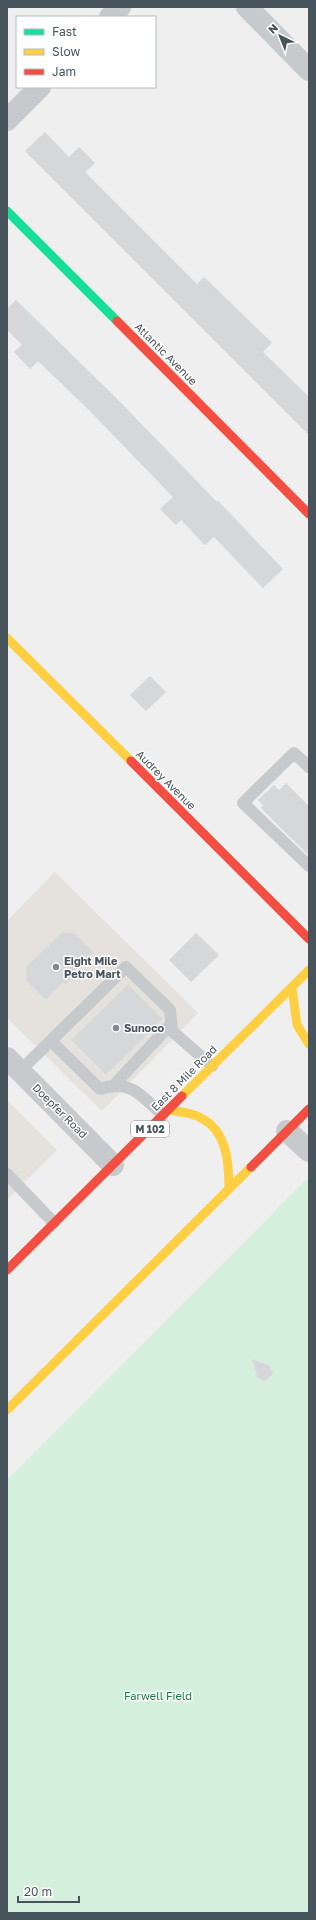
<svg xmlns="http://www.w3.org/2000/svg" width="316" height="1920" viewBox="0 0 316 1920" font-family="'Golos Text',sans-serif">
<rect width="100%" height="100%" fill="#f0efef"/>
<path fill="#e5e2dd" d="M55,872L198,1013L102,1111L7,1018V921Z
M7,1100L57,1150L7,1200Z"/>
<path fill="#d4efdb" d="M306,1180L309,1183V1913H7V1480Z"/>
<path fill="#d6d7d8" stroke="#e1e1e2" d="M45,132L69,157L79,147L95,163L85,172L197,284L204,277L272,343L263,352L309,397V435L25,151Z
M16,300L118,400L217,502L218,501L283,569L263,588L214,537L205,545L181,520L176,525L160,509L173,497L89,410L38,361L30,369L14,352L22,345L7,330V309Z
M150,676L166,692L146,711L130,695Z
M286,783L309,806V856L261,808L263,805L258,800L274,785L279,790Z
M62,932L75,933L94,952L75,972L77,973L65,985L63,983L46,1000L26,981V967Z
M196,933L219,955L191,982L169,960Z
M128,984L163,1019L106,1075L71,1040Z
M252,1359L269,1365L273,1374L265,1381L257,1378Z"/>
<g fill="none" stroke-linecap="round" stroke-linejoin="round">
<path stroke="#c7cacc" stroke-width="12" d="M309,767L294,753L243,803L309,866
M51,1041L100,1089C132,1079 141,1096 163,1115
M20,1071L126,967L170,1010L172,1031L212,1066
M114,1085L171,1024
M7,1174L54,1223"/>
<path stroke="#c7cacc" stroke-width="22" d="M247,7L309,70
M110,17L120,7
M7,120L40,87
M7,1058L113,1165
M287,1131L309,1151"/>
<path stroke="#16e098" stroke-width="9" d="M7,211L117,321"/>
<path stroke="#ffcf43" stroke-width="9" d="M7,638L131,761
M292,987L297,1025L309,1044
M182,1096L309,970
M168,1110C179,1112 191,1112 201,1118C227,1131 229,1163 229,1189
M7,1410L251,1167"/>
<path stroke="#f24e42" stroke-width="9" d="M117,321L309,514
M131,761L309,939
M251,1167L309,1109
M7,1270L182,1096"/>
</g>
<g fill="#828a8f" stroke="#fff" stroke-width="1.5">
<circle cx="56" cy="967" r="4"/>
<circle cx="116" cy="1028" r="4"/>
</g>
<g text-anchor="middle" stroke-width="3" stroke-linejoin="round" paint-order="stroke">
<rect fill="#fff" stroke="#7e878d" stroke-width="1" x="131" y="1121" width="38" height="16" rx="3"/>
<g font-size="10" font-weight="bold" fill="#47545c">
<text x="150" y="1133">M 102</text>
</g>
<g font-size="11" fill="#47545c" stroke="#fff">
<text transform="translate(166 354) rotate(45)" y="4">Atlantic Avenue</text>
<text transform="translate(166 780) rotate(45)" y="4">Audrey Avenue</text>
<text transform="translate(184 1078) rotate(-45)" y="4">East 8 Mile Road</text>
<text transform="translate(60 1111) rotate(45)" y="4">Doepfer Road</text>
</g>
<g font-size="11" font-weight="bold" fill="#47545c" stroke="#fff" text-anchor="start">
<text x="64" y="965">Eight Mile<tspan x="64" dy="13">Petro Mart</tspan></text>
<text x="124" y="1032">Sunoco</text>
</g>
<g font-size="11" fill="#177e41" stroke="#fff">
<text x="158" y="1700">Farwell Field</text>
</g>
</g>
<rect width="316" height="1920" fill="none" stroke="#47545c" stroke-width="16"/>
<rect x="16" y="16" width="140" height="72" fill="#ffffff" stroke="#b5bbbe"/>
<rect x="24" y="29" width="20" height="6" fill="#16e098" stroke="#b5bbbe"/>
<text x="52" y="36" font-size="12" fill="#47545c">Fast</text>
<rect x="24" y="49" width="20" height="6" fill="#ffcf43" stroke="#b5bbbe"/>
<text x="52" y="56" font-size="12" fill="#47545c">Slow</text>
<rect x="24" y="69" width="20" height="6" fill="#f24e42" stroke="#b5bbbe"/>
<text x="52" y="76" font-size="12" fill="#47545c">Jam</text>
<g transform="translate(280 36) rotate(317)" stroke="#ffffff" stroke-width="3" paint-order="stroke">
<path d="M0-3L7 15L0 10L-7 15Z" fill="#47545c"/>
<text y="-6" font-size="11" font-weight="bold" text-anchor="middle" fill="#47545c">N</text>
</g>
<path d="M18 1896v6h61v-6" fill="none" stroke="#47545c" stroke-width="2"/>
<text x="24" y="1896" font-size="12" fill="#47545c" stroke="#ffffff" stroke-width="3" paint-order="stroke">20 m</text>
</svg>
